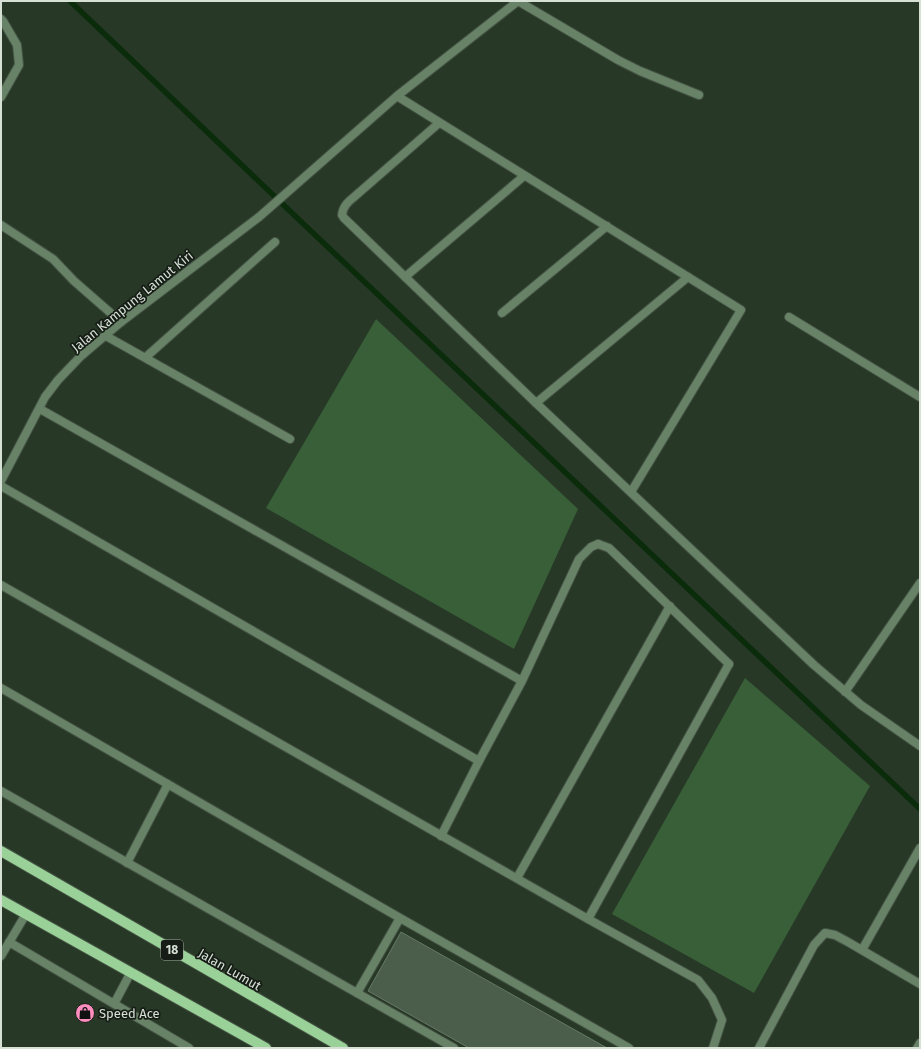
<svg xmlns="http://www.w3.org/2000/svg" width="921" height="1049" viewBox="0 0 921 1049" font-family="'Fira Sans',sans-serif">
<rect width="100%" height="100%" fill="#283827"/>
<path fill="#385f38" d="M376,319L578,509L514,649L266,508Z
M745,678L870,786L754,993L612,914Z"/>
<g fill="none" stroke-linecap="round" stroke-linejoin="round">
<path stroke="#0a2c0b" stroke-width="5.5" d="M70,1L293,214L920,809"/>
</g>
<path fill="#4b5d4b" stroke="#667966" d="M401,932L607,1048H469L368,991Z"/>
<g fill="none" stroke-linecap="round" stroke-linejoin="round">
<g stroke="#445343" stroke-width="10">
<path id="service" d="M518,1L618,60L640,71L699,95
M1,225L53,259L74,281L121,322
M405,277L524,176
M789,317L920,397
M536,403L688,277
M1,486L479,761
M598,544L609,548L729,664
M1,688L400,918L629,1048
M127,863L168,784
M517,878L670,606
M9,942L189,1048
M862,950L920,848
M1,956L26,914
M357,993L400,918
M114,1004L131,972
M759,1048L814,945L825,933L835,935L848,942L920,984
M917,1048L920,1043"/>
</g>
<g stroke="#445343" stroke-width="10">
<path id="minor" d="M1,19L3,21L17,45L19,65L1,97
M397,96L741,310L631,492
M439,123L354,197C348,202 343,206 342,215L344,218L536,403L814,665L861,705L920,746
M502,313L607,226
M106,336L290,439
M146,357L275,242
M40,409L522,681
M1,481L45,397L58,380L80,357L121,322L259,217L397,96L518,1
M1,585L588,919L698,980L712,998L722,1020L713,1048
M845,692L920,583
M1,791L454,1048
M441,836L479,761L522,681L579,559L591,547L598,544
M588,919L729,664"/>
</g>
<g stroke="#445343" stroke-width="12">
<path id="primary" d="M1,851L343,1048
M1,900L266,1048"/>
</g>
<use href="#service" stroke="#678267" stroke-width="8"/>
<use href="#minor" stroke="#678267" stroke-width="8"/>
<use href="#primary" stroke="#99d198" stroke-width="10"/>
</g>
<defs>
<g id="shop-disc" transform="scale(1)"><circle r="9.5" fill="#fe8ebd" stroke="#161d16"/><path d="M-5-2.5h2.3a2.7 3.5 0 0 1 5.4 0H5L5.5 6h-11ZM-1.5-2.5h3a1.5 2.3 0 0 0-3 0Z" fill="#111"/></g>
</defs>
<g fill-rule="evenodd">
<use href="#shop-disc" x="85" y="1013"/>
</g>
<g text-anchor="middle" stroke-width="3.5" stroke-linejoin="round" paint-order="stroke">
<rect fill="#161d16" stroke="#9ca69c" stroke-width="1" x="161" y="940" width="22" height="20" rx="3"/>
<g font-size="12" font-weight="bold" fill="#d6e0d5">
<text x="172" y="954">18</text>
</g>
<g font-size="13" fill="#d6e0d5" stroke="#161d16">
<text transform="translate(132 301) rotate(-39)" y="5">Jalan Kampung Lamut Kiri</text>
<text transform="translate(230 969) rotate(30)" y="5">Jalan Lumut</text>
</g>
<g font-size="13" fill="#d6e0d5" stroke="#161d16" text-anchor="start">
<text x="99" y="1018">Speed Ace</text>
</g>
</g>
<rect width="921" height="1049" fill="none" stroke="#d6e0d5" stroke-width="4"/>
</svg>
